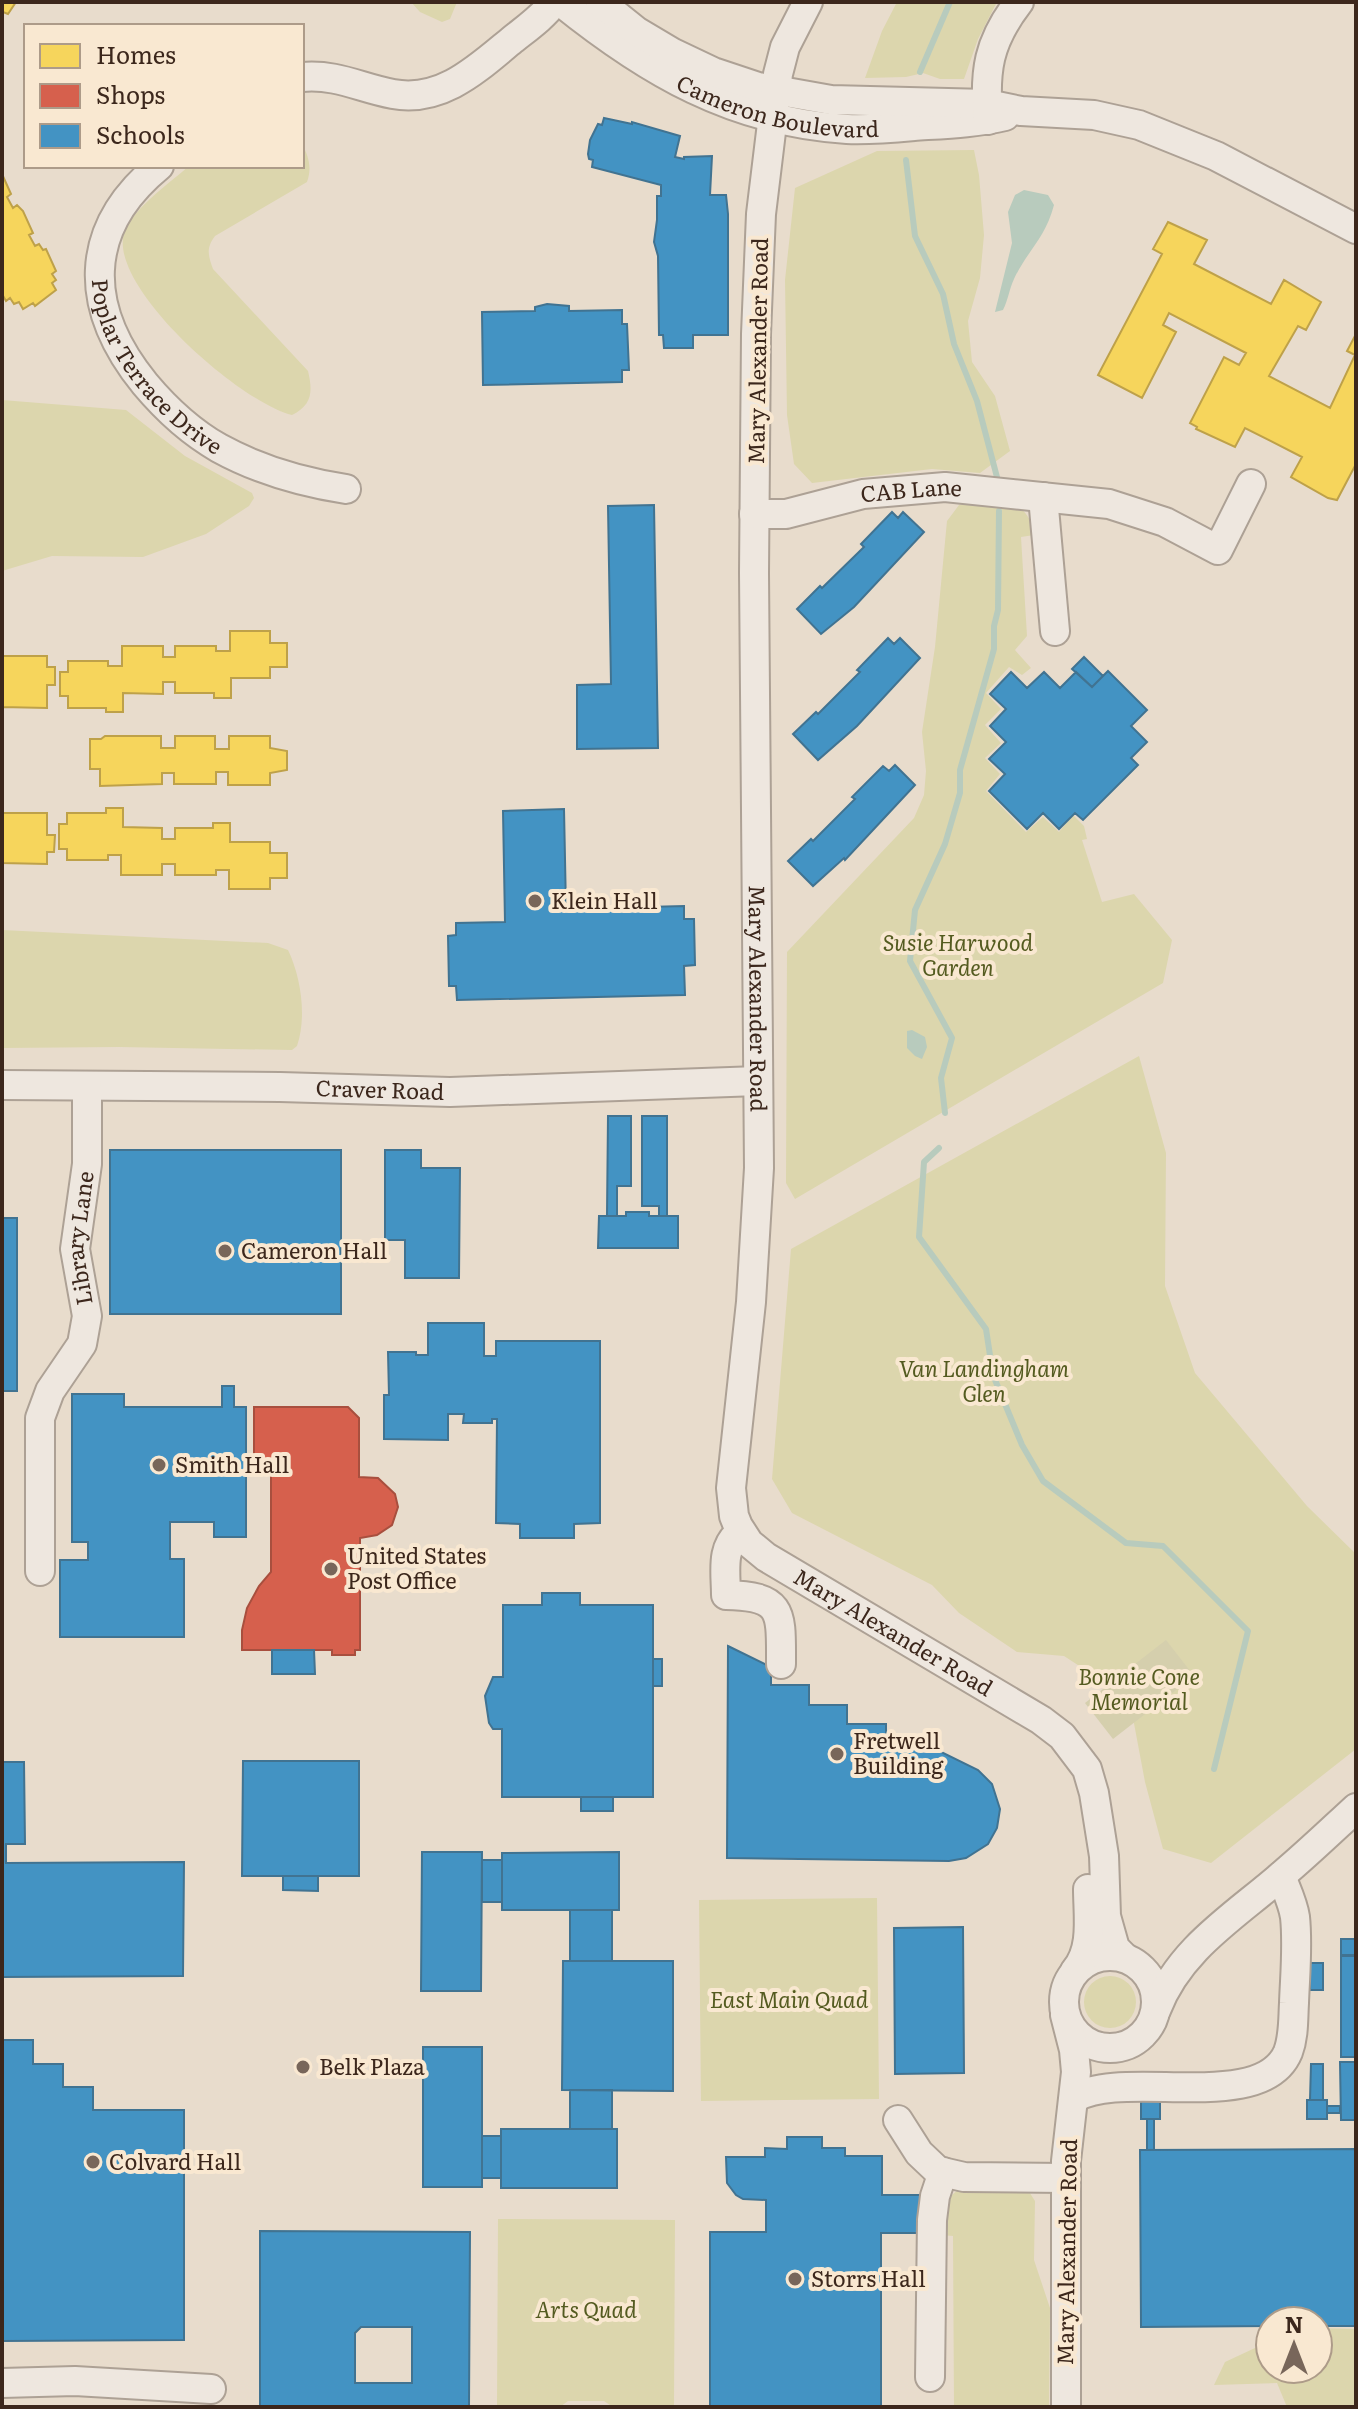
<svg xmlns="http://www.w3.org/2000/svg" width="1358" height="2409" viewBox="0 0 1358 2409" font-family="Literata,serif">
<rect width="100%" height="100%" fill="#e8dccc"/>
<path fill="#dcd6ad" d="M411,2H457L450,19L442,22L420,12Z
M897,2H997L978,39L964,79H940L923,73L906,77L865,78L882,31Z
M302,144C309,157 312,168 307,182L215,236C206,248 208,255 213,269L308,371C313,392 312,405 292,415C242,403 116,294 123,238C127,212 170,183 189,166H302Z
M974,150L979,175L984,235L980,278L968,321L972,362L995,396L1010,451L980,473L932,469L812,483L794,464L787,415L785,280L795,188L877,151Z
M2,400L126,410L185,456L252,493L254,498L249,506L206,534L143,557L52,556L2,571Z
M984,499C1011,502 1029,504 1034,535L1021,537L1027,636L1015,650L1031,668L1022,675L1009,667L986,693L1001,709L985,725L1001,743L985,758L1000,774L986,791L1026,832L1043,817L1059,832L1073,815L1084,826L1087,839L1082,840L1102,902L1134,894L1172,940L1163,983L795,1199L786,1183L787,952L914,818L924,795L926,771L922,732L935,647L947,521L959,505Z
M2,930L268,943L288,950C301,977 307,1017 297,1046L292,1050L119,1047L2,1048Z
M1139,1056L1166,1153L1165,1286L1195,1373L1307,1506L1356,1554V1749L1211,1863L1163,1849L1145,1782L1133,1718L1125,1701L1107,1684L1064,1656L1017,1652L959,1613L932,1585L792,1513L772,1479L791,1249Z
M877,1898L879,2099L701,2101L699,1900Z
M1084 2002a26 26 0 1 1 52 0a26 26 0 1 1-52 0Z
M1026,2187L1035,2201L1034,2260L1050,2308L1049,2407H954L953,2236L941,2235L945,2201L959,2189Z
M498,2219L675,2220L674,2407H613L604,2401H568L560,2407H497Z
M1318,2328L1356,2329V2407H1287L1277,2383L1214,2385L1225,2362L1270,2341V2369H1318Z"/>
<path fill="#d5cfad" d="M1166,1640L1194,1676L1113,1739L1085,1703Z"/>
<path fill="#b8cbbd" d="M1024,190L1048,195L1054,205C1045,239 1027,251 1014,279C1009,290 1008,300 1003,310L995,312L1012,243L1008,212L1015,195Z
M912,1030L925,1037L927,1047L922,1059L915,1056L907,1048V1031Z"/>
<path fill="#f6d55c" stroke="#bea149" stroke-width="2" d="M2,2H16L8,14L3,12L2,14Z
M2,174L11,194L7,197L13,208L17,205L23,211L33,233L29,235L35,246L39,244L43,250L46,249L56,271L52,274L56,280L52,283L56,290L35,306L33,303L23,309L19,302L14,304L10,298L6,301L2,294Z
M1168,222L1207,240L1194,264L1271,304L1284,280L1321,302L1306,330L1298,326L1269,376L1330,408L1355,355L1347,351L1356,334V464L1337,500L1328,498L1291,477L1302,457L1245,428L1235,447L1196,429L1197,427L1190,423L1224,357L1239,365L1246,353L1169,313L1163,325L1176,332L1142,398L1098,375L1162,254L1153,249Z
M230,631H270V643H287V667H270V678H231V698H214V693H175V682H163V694L123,693V712H106V708H68V696H60V672H68V661H108V666H122V646H163V657H175V646H216V651H230Z
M2,656H47V667H55V685H47V708L2,707V725Z
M105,736H161V748H175V736H215V749H229V736H270V748L287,751V770L270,773V785H228V772H216V784H174V773H162V784L100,786V769H90V739H101Z
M2,795V813H47V835H55L54,852H47V864L2,863Z
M106,808H123V827L162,828V839H175V828H213V823H230V842H270V853H287V878H270V889H229V870H216V875H175V864H162V875H121V855H108V860H67V849H59V824H67V813H106Z"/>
<path fill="#d6604d" stroke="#a84f3e" stroke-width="2" d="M254,1407H348L359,1418V1477L378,1478L395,1494L398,1507L392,1525L377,1535L360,1538V1650H355V1655H332V1650H242V1630L247,1608L259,1586L271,1572V1462H254Z"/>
<path fill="#4393c3" stroke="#417391" stroke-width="2" fill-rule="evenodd" d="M604,118L632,124V122L680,136L675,157L684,159V157L712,156L710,195H726L728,214V335H693V348H664L663,335H659L658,256L654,242L657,220V196H661V185L592,167L593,160L589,159L588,154L590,140L598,124L602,125Z
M547,304L569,306V311L622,310V324H627L629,370H622V382L483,385L482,312L535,311V307Z
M654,505L658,748L577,749V685L611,684L608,506Z
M892,512L898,518L903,512L924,532L854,607L821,634L797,609L820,586L822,588L864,547L861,544Z
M888,638L894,644L900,638L920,658L857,726L818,760L793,734L816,712L818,714L860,672L857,670Z
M1084,657L1103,676L1092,687L1072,669Z
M1108,671L1147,710L1131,726L1147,742L1131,758L1138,765L1083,820L1075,813L1059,829L1043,813L1027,829L989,791L1005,774L989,759L1006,742L990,726L1006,709L990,694L1011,672L1027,688L1044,672L1060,688L1076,672L1092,687Z
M895,765L915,785L845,860L844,858L813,886L788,861L811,839L813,841L855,799L852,797L883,766L889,771Z
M564,809L566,909L684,906V919H694L695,965L684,966L685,995L457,1000L456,986H449L448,936L456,935V923L505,922L503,811Z
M608,1116H631V1186H617V1216H607Z
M642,1116H667V1216H659V1206H642Z
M110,1150H341V1314H110Z
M385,1150H421V1168H460L459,1278H405V1240H385Z
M626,1212H649V1216H678V1248H598L599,1216H626Z
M2,1218H17V1391H2Z
M428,1323H484V1356H496V1341H600V1523L574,1524V1538H520V1524L496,1523L497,1419H492V1423H463L464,1414H448V1440L384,1439V1395H389L388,1352H416V1355H428Z
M222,1386H234V1407H246V1537H214V1522H170V1559H184V1637H60V1560H88V1542H72V1394H124V1407H222Z
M542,1593H580V1605H653V1797H502V1729H493L489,1723L485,1696L493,1677H503V1605H542Z
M728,1646L771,1667V1685H809V1705H847V1724H886V1743H923L978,1770L992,1784L1000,1809L997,1828L988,1844L966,1858L949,1861L727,1858Z
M272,1650H314L315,1674H272Z
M653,1659H662V1686H653Z
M243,1761H359V1876H242Z
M2,1762H24L25,1844H6V1863L184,1862L183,1976L2,1977Z
M581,1797H613V1811H581Z
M422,1852H482L481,1991H421Z
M619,1852V1910H502V1853Z
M482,1860H502V1902H482Z
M283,1876H318V1891L283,1890Z
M570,1910H612V1961H570Z
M963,1927L964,2073L895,2074L894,1928Z
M1341,1939H1356V1955H1341Z
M1341,1956H1356V2057H1341Z
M563,1961H673V2091L562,2090Z
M1310,1963H1323V1990H1310Z
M2,2040H33V2064H63V2087H93V2110H184V2340L2,2341Z
M423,2047H482V2187H423Z
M1340,2062H1356V2120H1341Z
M1311,2064H1323V2100H1310Z
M570,2090H612V2129H570Z
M1141,2100H1160V2119H1141Z
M1307,2100H1327V2119H1307Z
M1327,2106H1340V2113H1327Z
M1147,2119H1154V2150H1147Z
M501,2129H617V2188H501Z
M482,2136H501V2178H482Z
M787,2137H822V2148H845V2156H882V2195H924V2233H881V2407H710V2232H766V2200L743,2199L736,2195L727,2183L726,2157H765V2148L787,2149Z
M1356,2149V2326H1318V2321H1270V2326L1141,2327L1140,2150Z
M260,2231L470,2232L469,2407H260ZM361,2327H412V2383H355V2333Z"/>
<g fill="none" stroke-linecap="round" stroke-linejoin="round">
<path stroke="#b8cbbd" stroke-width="6" d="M920,72L950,2
M906,160L915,236L943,294L954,344L977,401L998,481
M945,1113L941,1078L952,1038L910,961L915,910L945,844L960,793V770L994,649V626L998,610L999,511
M939,1148L924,1162L919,1237L986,1329L993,1375L1022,1445L1043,1481L1126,1543L1163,1546L1248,1631L1214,1769"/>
<g stroke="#ada195" stroke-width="32">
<g id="minor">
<path id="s1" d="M561,2C648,72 733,122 847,129C869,130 892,128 914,126C944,124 975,123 1005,116"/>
<path d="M600,2L636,31L673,53L713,72L758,87L831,100L987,104L1021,111L1094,115L1139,125L1216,156L1356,229"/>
<path id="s2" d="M808,2L785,47L778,74L761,214L756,334L754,573L759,1168L751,1302L731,1488L734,1516L738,1526L749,1543L766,1557L1041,1720L1062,1736L1087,1769L1094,1793L1104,1856L1106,1916L1115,1948L1124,1957"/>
<path d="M302,77C338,74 360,88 393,94C442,103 478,68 512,40C527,28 543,17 554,2"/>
<path d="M988,120C984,71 988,42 1019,2"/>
<path id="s3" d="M159,166C81,230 84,309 145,384C166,409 191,432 219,448C259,470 301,482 346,489"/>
<path d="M1043,497L1055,631"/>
<path id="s4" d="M754,514H786L863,494L945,487L1109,504L1165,522L1218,550L1251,484"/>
<path id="s5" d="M2,1085L280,1087L450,1092L758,1081"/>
<path d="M741,1532C720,1546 726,1573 726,1595C784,1596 781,1612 781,1664"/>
<path id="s6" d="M40,1571V1418L50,1391L82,1344L87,1316L75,1249L87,1164V1086"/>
<circle cx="1110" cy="2002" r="46"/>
<path d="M1075,1971C1094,1949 1088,1916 1088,1889"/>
<path d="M1156,2010C1179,1949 1235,1916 1282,1875C1307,1854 1331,1831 1356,1808"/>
<path d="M1065,2015L1074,2050L1076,2072L1066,2161V2407"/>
<path d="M1075,2098C1122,2068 1262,2115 1288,2052C1294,2036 1293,2019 1294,2003C1295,1975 1298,1945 1295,1917C1293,1903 1286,1889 1281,1876"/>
<path d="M898,2120L919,2153L938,2171L964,2177L1066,2178"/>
<path d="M930,2377L932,2220L935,2196L943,2172"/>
<path d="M2,2383L75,2381L211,2389"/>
</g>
</g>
<use href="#minor" stroke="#eee7df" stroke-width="28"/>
</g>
<g fill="#78665a" stroke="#f9e8d1" stroke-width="3">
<circle cx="535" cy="901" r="8"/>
<circle cx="225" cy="1251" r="8"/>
<circle cx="159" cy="1465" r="8"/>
<circle cx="331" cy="1569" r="8"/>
<circle cx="837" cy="1754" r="8"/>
<circle cx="303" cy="2067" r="8"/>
<circle cx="93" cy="2162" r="8"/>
<circle cx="795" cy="2279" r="8"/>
</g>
<g text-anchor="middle" stroke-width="8" stroke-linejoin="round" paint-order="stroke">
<g font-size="22" fill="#3c271c" stroke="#f9e8d1">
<text dy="8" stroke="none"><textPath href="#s1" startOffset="246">Cameron Boulevard</textPath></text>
<text transform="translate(758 351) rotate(-89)" y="8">Mary Alexander Road</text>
<text dy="8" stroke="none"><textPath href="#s3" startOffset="240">Poplar Terrace Drive</textPath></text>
<text dy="8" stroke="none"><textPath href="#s4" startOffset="160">CAB Lane</textPath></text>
<text dy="8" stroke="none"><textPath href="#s2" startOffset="1004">Mary Alexander Road</textPath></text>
<text dy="8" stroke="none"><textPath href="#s5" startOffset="378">Craver Road</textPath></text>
<text dy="8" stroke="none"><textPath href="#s6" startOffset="346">Library Lane</textPath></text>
<text dy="8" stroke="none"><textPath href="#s2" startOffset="1724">Mary Alexander Road</textPath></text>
<text transform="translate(1067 2252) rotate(-89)" y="8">Mary Alexander Road</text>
</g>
<g font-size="22" fill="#3c271c" stroke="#f9e8d1" text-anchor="start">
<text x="551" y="909">Klein Hall</text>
<text x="241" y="1259">Cameron Hall</text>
<text x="175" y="1473">Smith Hall</text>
<text x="347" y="1564">United States<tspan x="347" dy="25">Post Office</tspan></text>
<text x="853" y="1749">Fretwell<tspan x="853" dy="25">Building</tspan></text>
<text x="319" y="2075">Belk Plaza</text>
<text x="109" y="2170">Colvard Hall</text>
<text x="811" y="2287">Storrs Hall</text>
</g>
<g font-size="22" font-style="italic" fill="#545b20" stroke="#f9e8d1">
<text x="958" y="951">Susie Harwood<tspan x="958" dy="25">Garden</tspan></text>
<text x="984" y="1377">Van Landingham<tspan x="984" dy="25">Glen</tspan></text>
<text x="1139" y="1685">Bonnie Cone<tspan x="1139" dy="25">Memorial</tspan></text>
<text x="789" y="2008">East Main Quad</text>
<text x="586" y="2318">Arts Quad</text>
</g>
</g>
<rect width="1358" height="2409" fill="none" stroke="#3c271c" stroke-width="8"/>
<rect x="24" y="24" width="280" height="144" fill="#f9e8d1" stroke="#ad9b89" stroke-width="2"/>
<rect x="40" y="44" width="40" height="24" fill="#f6d55c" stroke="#ad9b89" stroke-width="2"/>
<text x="96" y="64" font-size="24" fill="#3c271c">Homes</text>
<rect x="40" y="84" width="40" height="24" fill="#d6604d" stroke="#ad9b89" stroke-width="2"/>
<text x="96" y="104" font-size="24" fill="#3c271c">Shops</text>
<rect x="40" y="124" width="40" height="24" fill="#4393c3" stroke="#ad9b89" stroke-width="2"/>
<text x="96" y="144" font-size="24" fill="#3c271c">Schools</text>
<g transform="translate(1294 2345)"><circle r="38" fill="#f9e8d1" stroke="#ad9b89" stroke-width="2"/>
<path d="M0-6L14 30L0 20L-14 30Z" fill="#78665a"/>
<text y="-12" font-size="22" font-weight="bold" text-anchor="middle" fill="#3c271c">N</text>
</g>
</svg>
